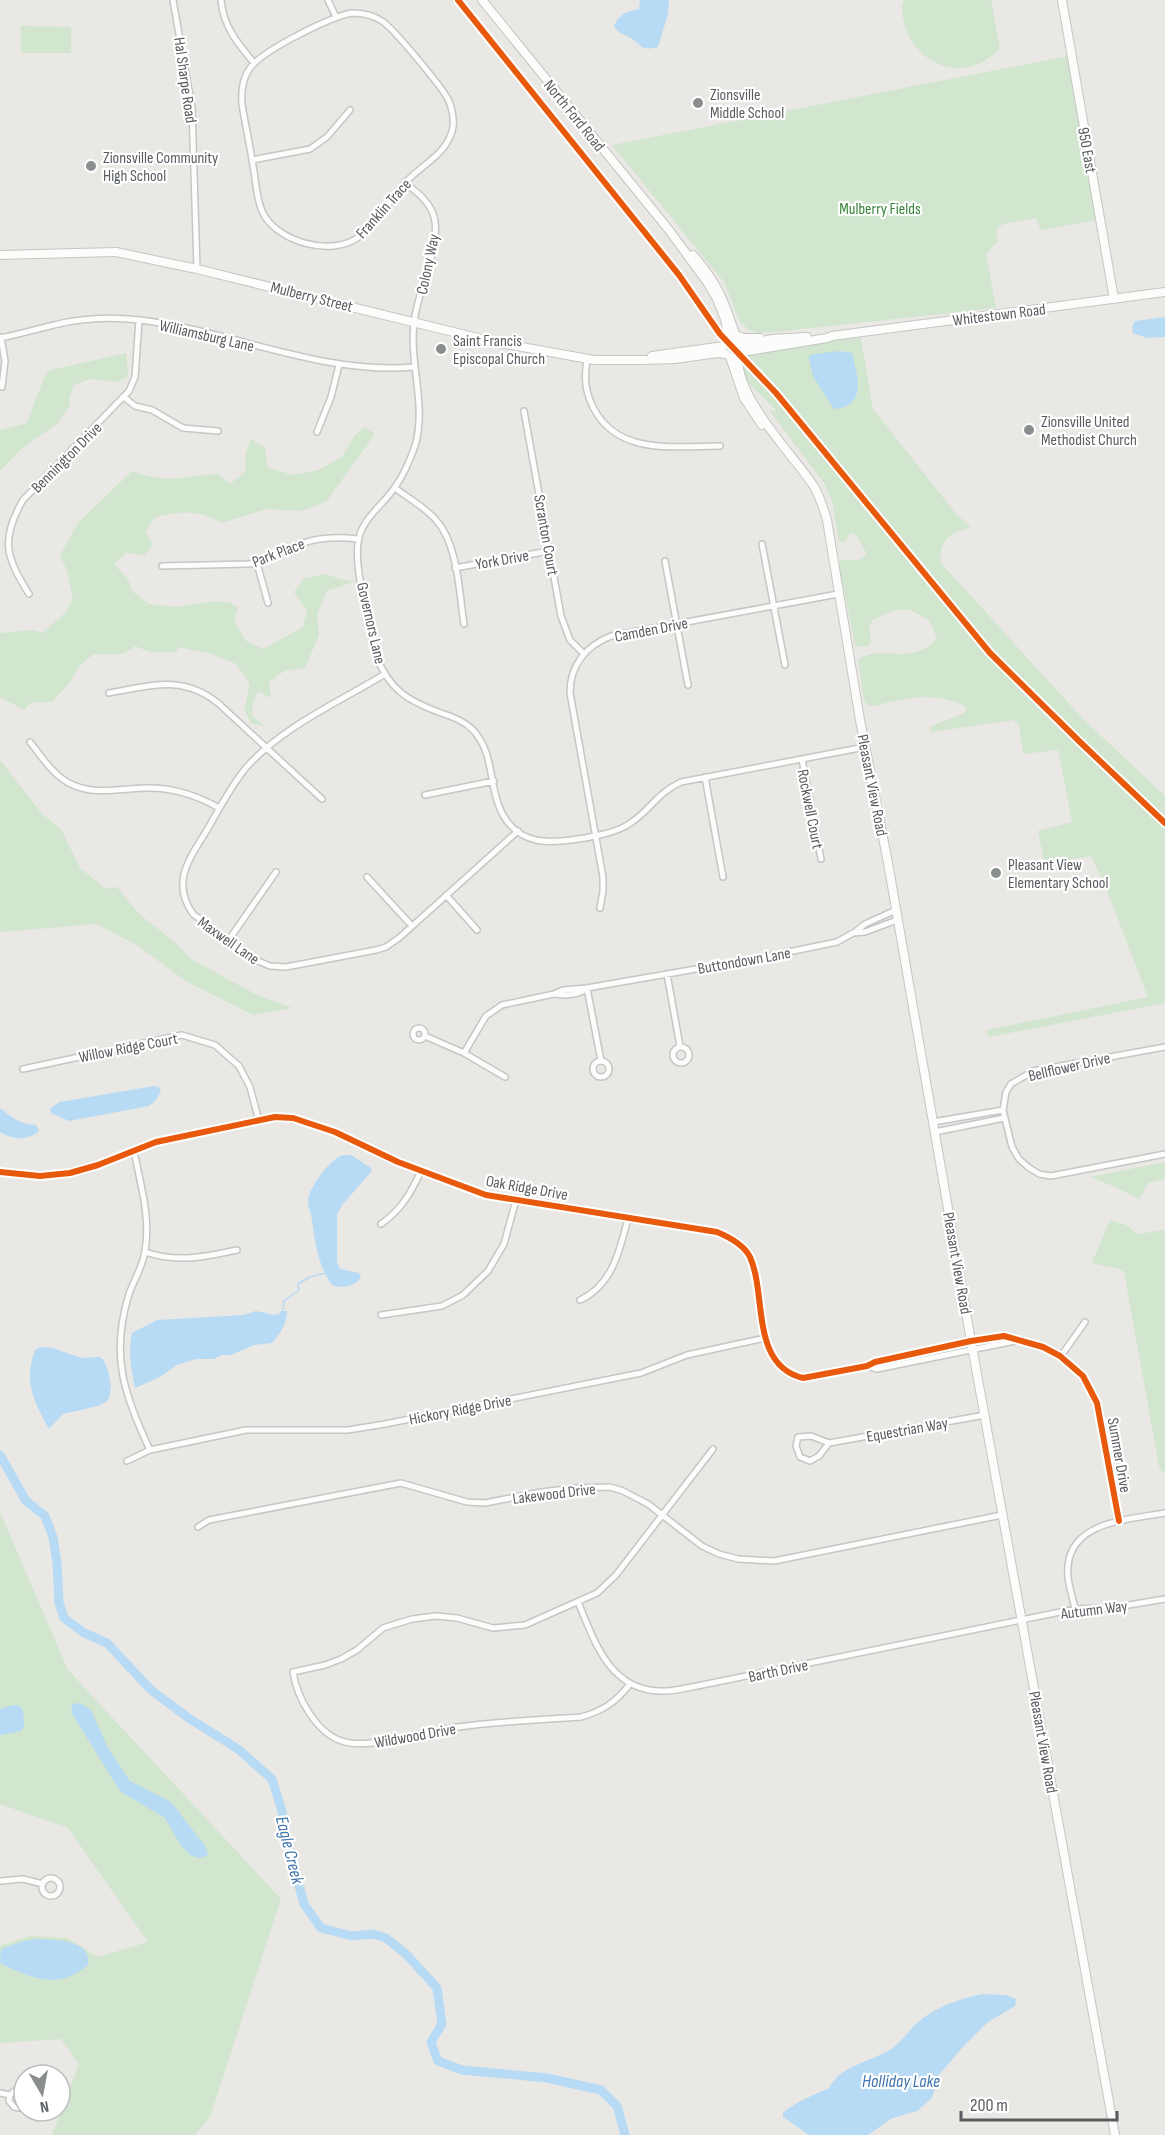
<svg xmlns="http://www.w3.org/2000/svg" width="1165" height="2135" viewBox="0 0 1165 2135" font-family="'Sofia Sans Condensed',sans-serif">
<rect width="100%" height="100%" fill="#e9e8e4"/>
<path fill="#d1e5cf" d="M904,0H991L1000,49C989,58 978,67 962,68C933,70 907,46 903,18C902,11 901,7 904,0Z
M21,26L71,27V53H21Z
M1068,56L1098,220L1040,230L1037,218L1003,224L996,230L998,241L986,254L996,308L775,332L757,333L749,330L740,322L724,282L612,145Z
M861,338L873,409L957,515L971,527C950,534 939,538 941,563L1083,719L1165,796V1003L989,1037L987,1030L1148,997L1104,883L1091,856L1045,864L1038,831L1072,822L1058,750L1023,754L1019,725L1013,720L931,732V726L963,714L967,708C935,690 908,698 874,706L868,705L864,700L858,660C881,642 911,669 937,638L929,620L910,610H895L872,620L869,629L871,642L869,646L861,647L855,645L839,564L841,560H859L867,554L856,535L850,533L844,543L839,541L832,501L824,483L769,410L775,412V409L745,380L741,359L744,355L826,341Z
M126,353L128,376L118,382L90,379L74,385L69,398L70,405L57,424L21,449L0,471V430L27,423L45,375L51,370Z
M365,427L375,434L326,502L302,511L266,509L222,523C198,509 182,511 156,517L145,531L153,545L145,555L126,553L114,564L128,579L132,591L149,604L174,607L217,601L231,603L238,608L234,621L246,641L263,649L303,627L307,611L294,592L304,578L326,574L340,579L356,581L327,591L317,614L319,635L305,668L284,671L269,682L271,698L258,691L253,702L252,716L265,726L251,723L244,710L250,684L236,664L212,654L179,647L176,652H150L135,646L124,654H94L79,666L71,681L52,702L30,703L24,710L0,697V633L34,630L42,633L66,612L73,598L67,571L60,555L78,523L132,471C147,477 163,480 180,478C193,477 205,474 218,474L230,484L246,471L245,455L251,439L265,448L267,467L292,475L318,470L342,457L355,435Z
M0,760L42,814L61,829L80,868L106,889L117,887L139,914L178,945L191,959L257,995L292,1008L253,1015L187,982L138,946L97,924L0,932Z
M1165,1162V1179L1148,1183L1139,1199L1113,1186L1090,1177Z
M1110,1220L1126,1225L1137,1234L1165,1230V1471L1162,1472L1159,1466L1124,1272L1120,1269L1092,1263Z
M0,1512L68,1670L281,1899L210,2117L195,2135H52L79,2064L61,2039L0,2043V1946L29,1936L67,1938L98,1957L148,1942L68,1828L0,1804Z"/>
<path fill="#b7daf5" d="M640,0H669L668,14L658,47C640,51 644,47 631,38C624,34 619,34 614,27C618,14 627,12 639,9Z
M1165,317V337L1147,338L1133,333L1132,326L1135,321Z
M840,351L852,353C857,375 868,406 834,409L813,376L809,359V356L815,354Z
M154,1086L159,1087L161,1091L156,1100L149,1106L69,1121L51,1113L50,1109L59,1102Z
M0,1108L13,1118L23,1123L36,1125L39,1131C27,1141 14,1140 0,1132Z
M343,1155H351L371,1168L372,1171L342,1205L337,1214V1262L340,1269L359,1273L361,1277C355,1287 343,1288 333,1286C317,1266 315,1239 311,1215C310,1211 308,1206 308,1202C308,1188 330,1159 343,1155Z
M256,1311L274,1315L279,1314L281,1311H287C287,1324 280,1334 272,1343L254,1345L231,1355H222L214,1359H196L177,1365L160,1377L135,1388C131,1369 128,1352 132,1333L157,1320L243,1315Z
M40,1347L53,1348L81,1358L99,1357L103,1359L108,1370L111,1386L109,1398L107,1401L98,1406L63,1414L49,1429C34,1401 23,1382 35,1350Z
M80,1703L91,1710L108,1748L130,1781L171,1802L205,1846L208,1853L207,1856L198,1858L190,1855L180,1844L165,1818L120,1791L71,1712L73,1704Z
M13,1705H18L23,1710L24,1727L21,1731L0,1735V1709Z
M37,1939C53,1940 93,1939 88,1965C58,1991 31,1978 0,1963L1,1949L20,1942Z
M984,1994L1006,1995L1016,1999L1015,2006L988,2022L961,2049L939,2075L932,2098L917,2111L892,2118L868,2135H809L783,2117V2113C796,2101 813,2096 829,2088C841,2064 874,2062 894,2047C902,2041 907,2033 913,2027C930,2009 960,1998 984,1994Z"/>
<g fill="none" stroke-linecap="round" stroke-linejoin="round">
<path stroke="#b7daf5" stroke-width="1.5" d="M283,1310L284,1301L299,1290L298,1284L310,1277L325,1273"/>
<path stroke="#b7daf5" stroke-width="9" d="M0,1455L26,1501L45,1516L53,1537L57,1563L59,1603L64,1618L84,1633L107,1643L151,1690L190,1719L238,1749L272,1779L281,1808L291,1856L304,1904L321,1928L352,1936L373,1934L386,1938L407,1955L437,1988L442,2024L431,2042L438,2061L462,2070L547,2078L601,2090L617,2106L625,2135"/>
<g stroke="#c6c6c6" stroke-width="8">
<path id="street" d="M173,0L192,108L197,269
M221,0C223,26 238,44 254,63
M328,0L336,17
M352,13C363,13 373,15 382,21C393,28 443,88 449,101C452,109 454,118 453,127C448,155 420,165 404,184C390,201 377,223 360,236C333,258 275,242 262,211C256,197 256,181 253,166C250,145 245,124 242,104C241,91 242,79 250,68C263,50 330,17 352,13Z
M252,160L310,149L327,137L350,110
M405,183C418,193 432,203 435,221C439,253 417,291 414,323C409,364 427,405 415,446C410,460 404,475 395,487C383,506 361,518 358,543C354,570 370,626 376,655C389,690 408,701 441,713C453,717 464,721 473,730C495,754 488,784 501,811C519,848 552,843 585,838C601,835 618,832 632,822C652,808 656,794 681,782L865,747
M1,337L5,361L2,387
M0,338C18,335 36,329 54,325C81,318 112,317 140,320C232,331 320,375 414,367
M587,360C584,378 585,392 594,409C619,456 676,446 720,446
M125,398L135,406L152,410L183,428L218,431
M524,411L561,616L570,640L583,653
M317,432L331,397L339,365
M395,488C408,498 425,507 436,520C458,544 459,592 464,624
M762,544L785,665
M665,561L688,685
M257,563L268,603
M162,566L248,564L257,563C296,545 313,534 358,539
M455,568L549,551
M29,594C6,557 0,540 23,500L129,391L135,377L139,320
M385,674C339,702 280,728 245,769C229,789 217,813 204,835C187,862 172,884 193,914L253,959L270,966L286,967L376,950L386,947L399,938L518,831
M109,693C150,686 182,674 218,703L322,799
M30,742C41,756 52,773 67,782C93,797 121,788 149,788C174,788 198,796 219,808
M802,759L821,859
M705,777L723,877
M425,795L494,781
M367,877L412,926
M446,895L477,930
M600,908L603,891V877L570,693C570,665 586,646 611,636L838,594
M855,932L865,924L896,910
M228,941L276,872
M667,974L680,1046
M587,988L601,1061
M555,994C565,996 579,995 587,988
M413 1034a6 6 0 1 1 12 0a6 6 0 1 1-12 0Z
M425,1036L464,1053L505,1077
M673 1055a8 8 0 1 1 16 0a8 8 0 1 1-16 0Z
M1165,1047L1033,1071L1011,1084L1006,1092L1003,1110L1012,1147L1019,1159L1028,1167L1039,1174L1051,1176L1165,1154
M464,1053L486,1016L502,1005L554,994L563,990L587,988L759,958L837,942L853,933L865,932L897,920
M593 1069a8 8 0 1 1 16 0a8 8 0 1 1-16 0Z
M23,1069L182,1035L215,1045L239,1066L250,1087L259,1121
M933,1122L1003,1110
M935,1132L1004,1118
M134,1151C140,1183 151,1217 145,1251C143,1266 134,1280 129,1294C110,1355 124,1395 150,1450
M0,1172L40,1176L70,1173L98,1165L156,1142L275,1117L293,1118L335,1132L398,1162L486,1195L717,1232C729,1237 744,1245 750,1257C767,1295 750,1365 803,1378L867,1366L875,1362L971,1341L1004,1336L1043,1347L1060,1356L1083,1376L1097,1403L1119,1521
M381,1224C401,1210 411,1193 421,1171
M145,1252C177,1263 205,1257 237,1250
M580,1300C613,1285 620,1249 628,1218
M381,1315L442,1306L463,1295L488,1271L504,1244L516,1200
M1061,1356L1085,1322
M867,1366L877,1369L1015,1341
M829,1443L819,1456L810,1461L800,1457L796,1446L798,1437L811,1436L829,1443L985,1415
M127,1461L150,1450L246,1430H348L385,1424L641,1373L687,1355L765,1338
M198,1527L209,1520L401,1483L467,1502L485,1503L541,1492L575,1488L610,1487L623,1491L648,1504L702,1546L719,1554L738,1559L774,1561L1002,1515
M578,1602C594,1640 609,1690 660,1691C672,1692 685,1688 697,1686L1075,1609L1111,1608L1165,1599
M1075,1609C1073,1598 1069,1588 1068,1577C1063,1521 1127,1520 1165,1513
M630,1684C616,1702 603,1711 581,1717C540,1720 499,1721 458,1727C430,1731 370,1749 345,1742C317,1735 297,1698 293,1672L325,1665L341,1659L357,1650L383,1628L412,1619L436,1616L457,1618L493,1628L525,1625L597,1593L616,1575L713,1449
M42 1887a9 9 0 1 1 18 0a9 9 0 1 1-18 0Z
M0,1881L23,1879L43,1884
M24,2092L14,2091L10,2095L9,2101L14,2107L20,2108L24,2106
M0,2093L10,2095"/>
</g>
<g stroke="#c5c5c4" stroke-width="10">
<path id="secondary" d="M482,0L669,230L707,282L717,299L725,319L729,341
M1062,0L1114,299
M0,255L116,252L197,269L494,342L594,360H644L675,359L717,353L726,354
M693,255C719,285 725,303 737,340
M735,335L744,338H760
M741,344H752L771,339L807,337
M742,352L827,338L832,336L1165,292
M652,356L724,346
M738,356C736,398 790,451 813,485C820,496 823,507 827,520L860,720L888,863L971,1341L1115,2135
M730,357L744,398L762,425"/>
</g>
<use href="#street" stroke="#fcfcfb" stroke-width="5"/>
<use href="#secondary" stroke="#fcfcfb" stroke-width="8"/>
<g stroke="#fff" stroke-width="10">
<path id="cycleway" d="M458,0L679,275L720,334L776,393L990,653L1080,742L1165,823
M0,1172L40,1176L70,1173L98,1165L156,1142L275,1117L293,1118L335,1132L398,1162L486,1195L717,1232C729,1237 744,1245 750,1257C767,1295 750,1365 803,1378L867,1366L875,1362L971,1341L1004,1336L1043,1347L1060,1356L1083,1376L1097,1403L1119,1521"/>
</g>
<use href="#cycleway" stroke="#e8590c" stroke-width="6"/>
</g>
<g fill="#8b8e8f" stroke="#fff" stroke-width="2">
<circle cx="698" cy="103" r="6"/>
<circle cx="91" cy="166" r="6"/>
<circle cx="441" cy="349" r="6"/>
<circle cx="1029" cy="430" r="6"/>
<circle cx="996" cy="873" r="6"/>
</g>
<g text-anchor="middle" stroke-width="4.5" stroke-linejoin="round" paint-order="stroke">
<g font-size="16" fill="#595d61" stroke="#fff">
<text transform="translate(186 80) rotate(82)" y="6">Hal Sharpe Road</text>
<text transform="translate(575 115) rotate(51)" y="6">North Ford Road</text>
<text transform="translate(1088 150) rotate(80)" y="6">950 East</text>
<text transform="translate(383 208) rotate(-48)" y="6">Franklin Trace</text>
<text transform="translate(427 264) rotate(-78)" y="6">Colony Way</text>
<text transform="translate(312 296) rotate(14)" y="6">Mulberry Street</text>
<text transform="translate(999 314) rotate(-7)" y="6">Whitestown Road</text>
<text transform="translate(207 335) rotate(13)" y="6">Williamsburg Lane</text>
<text transform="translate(66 457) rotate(-45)" y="6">Bennington Drive</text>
<text transform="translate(547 535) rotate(80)" y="6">Scranton Court</text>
<text transform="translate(278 552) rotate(-21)" y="6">Park Place</text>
<text transform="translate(502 559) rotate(-10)" y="6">York Drive</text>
<text transform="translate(372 623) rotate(77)" y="6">Governors Lane</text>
<text transform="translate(651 629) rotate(-11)" y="6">Camden Drive</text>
<text transform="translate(873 785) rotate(79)" y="6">Pleasant View Road</text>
<text transform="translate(811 809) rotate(79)" y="6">Rockwell Court</text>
<text transform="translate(229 940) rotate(35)" y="6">Maxwell Lane</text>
<text transform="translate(744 960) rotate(-10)" y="6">Buttondown Lane</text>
<text transform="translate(128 1047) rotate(-11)" y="6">Willow Ridge Court</text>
<text transform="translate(1069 1066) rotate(-13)" y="6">Bellflower Drive</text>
<text transform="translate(527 1187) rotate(10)" y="6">Oak Ridge Drive</text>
<text transform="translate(958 1263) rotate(80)" y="6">Pleasant View Road</text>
<text transform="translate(460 1409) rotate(-11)" y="6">Hickory Ridge Drive</text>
<text transform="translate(907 1429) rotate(-10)" y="6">Equestrian Way</text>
<text transform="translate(1120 1455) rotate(80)" y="6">Summer Drive</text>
<text transform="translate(554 1493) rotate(-7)" y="6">Lakewood Drive</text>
<text transform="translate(1094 1609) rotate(-7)" y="6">Autumn Way</text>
<text transform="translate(778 1670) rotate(-12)" y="6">Barth Drive</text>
<text transform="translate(415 1735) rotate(-10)" y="6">Wildwood Drive</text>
<text transform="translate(1044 1742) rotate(80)" y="6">Pleasant View Road</text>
</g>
<g font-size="16" fill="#595d61" stroke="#fff" text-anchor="start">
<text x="710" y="100">Zionsville<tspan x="710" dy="18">Middle School</tspan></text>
<text x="103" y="163">Zionsville Community<tspan x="103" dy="18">High School</tspan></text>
<text x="453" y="346">Saint Francis<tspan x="453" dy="18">Episcopal Church</tspan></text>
<text x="1041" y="427">Zionsville United<tspan x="1041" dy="18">Methodist Church</tspan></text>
<text x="1008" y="870">Pleasant View<tspan x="1008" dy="18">Elementary School</tspan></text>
</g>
<g font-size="16" fill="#37833b" stroke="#fff">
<text x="880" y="214">Mulberry Fields</text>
</g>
<g font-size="18" font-style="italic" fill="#4075ad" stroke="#fff">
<text transform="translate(290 1850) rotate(76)" y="6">Eagle Creek</text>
<text x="901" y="2087">Holliday Lake</text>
</g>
</g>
<g transform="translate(42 2093) rotate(170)"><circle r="28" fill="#ffffff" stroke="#bdbec0" stroke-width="1.5"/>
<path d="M0-4.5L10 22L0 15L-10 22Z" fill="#8b8e8f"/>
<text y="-9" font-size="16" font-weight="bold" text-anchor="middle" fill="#595d61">N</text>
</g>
<path d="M961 2111v9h156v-9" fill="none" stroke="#595d61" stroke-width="3"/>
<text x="970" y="2111" font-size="18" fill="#595d61" stroke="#ffffff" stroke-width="4.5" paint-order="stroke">200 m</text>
</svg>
